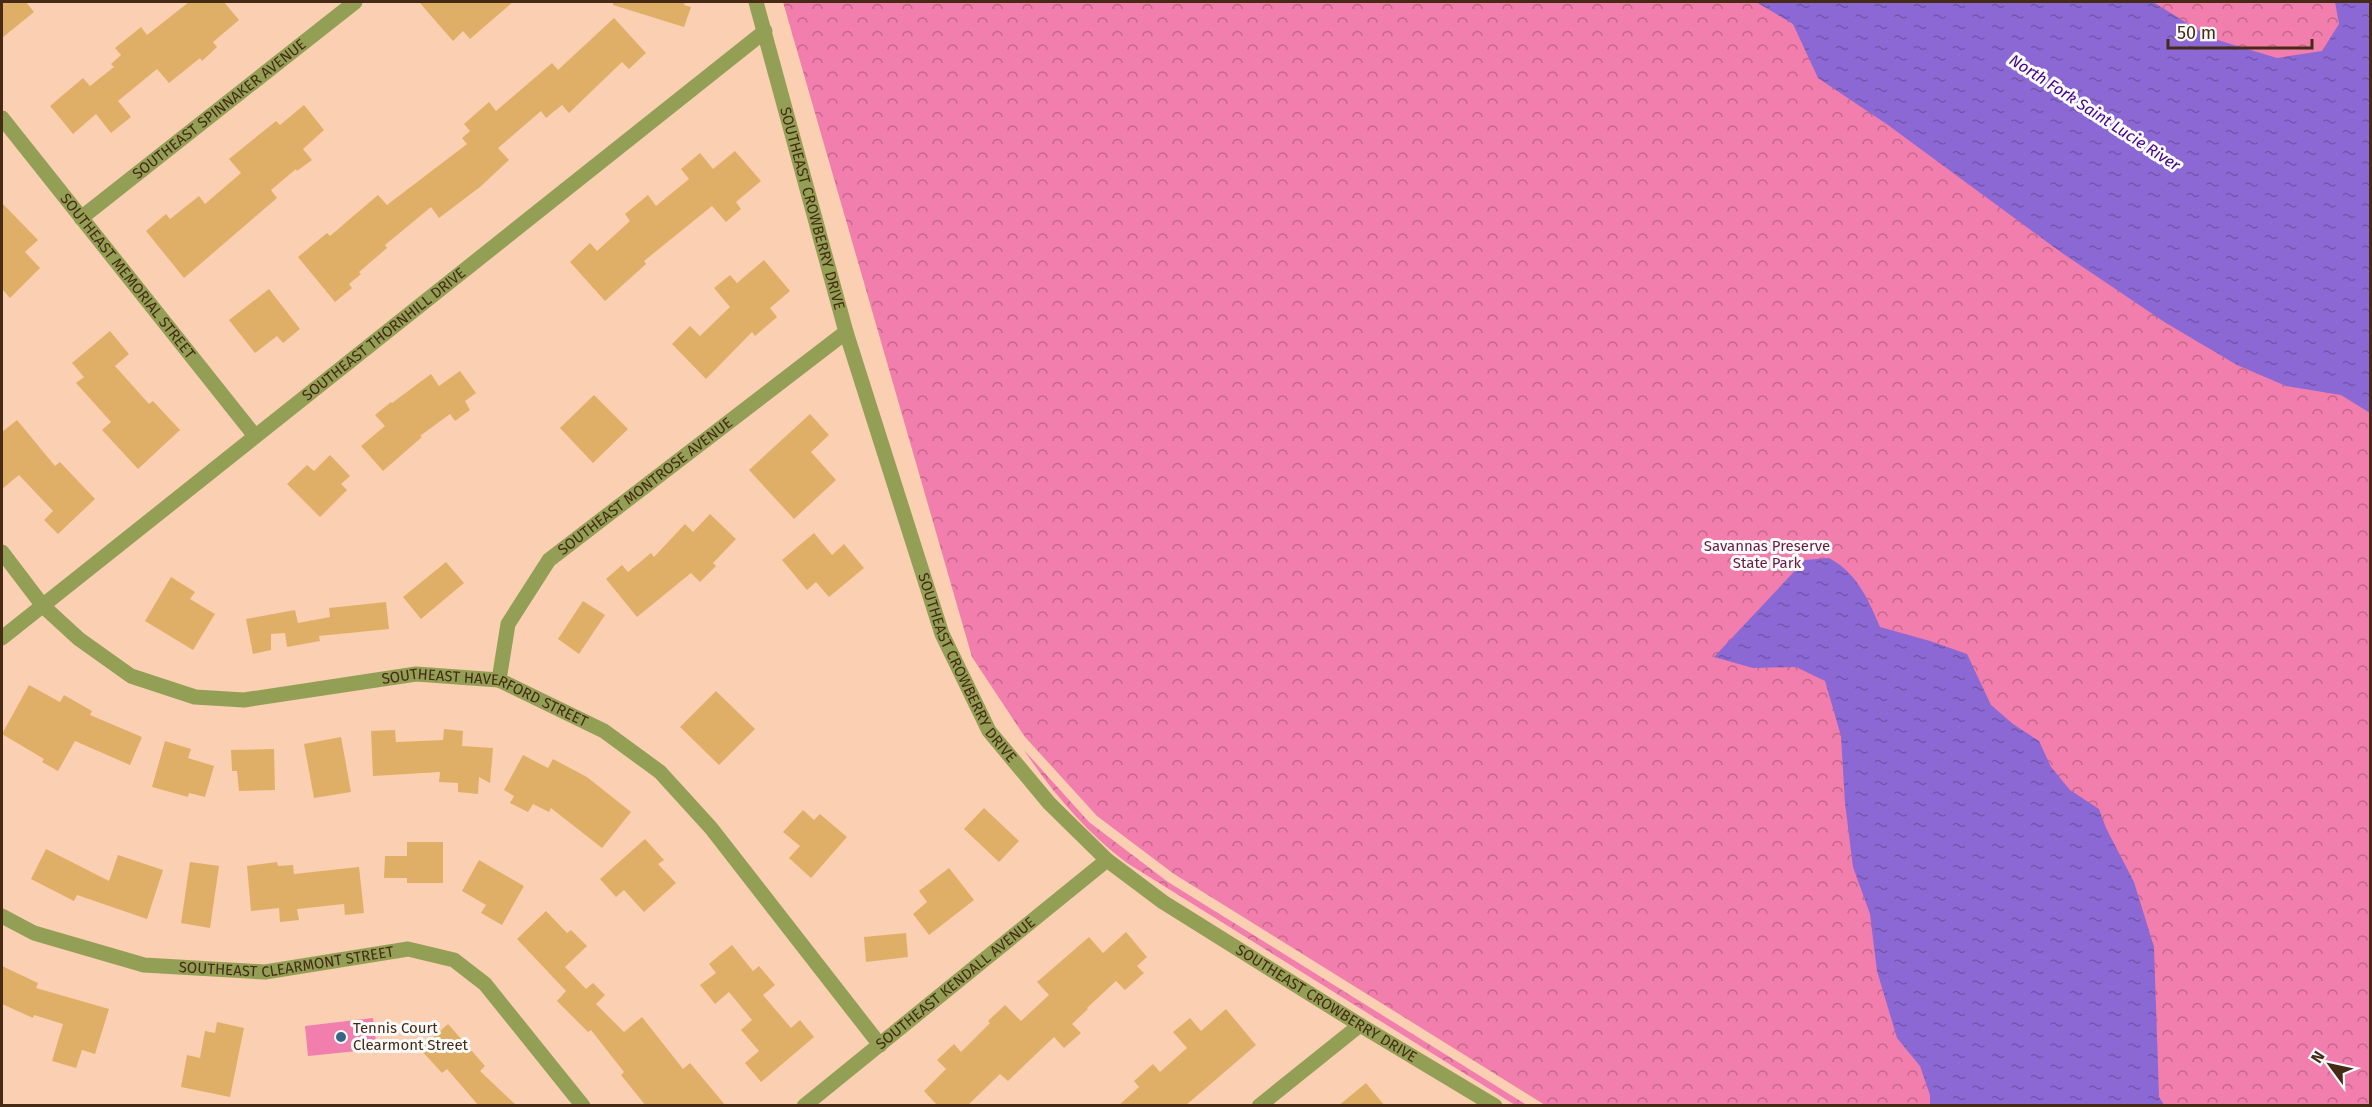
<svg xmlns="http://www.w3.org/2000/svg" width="2372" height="1107" viewBox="0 0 2372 1107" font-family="'Fira Sans',sans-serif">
<defs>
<pattern id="forest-crowns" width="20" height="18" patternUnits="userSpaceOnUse" patternTransform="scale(1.5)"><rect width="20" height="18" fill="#f17eac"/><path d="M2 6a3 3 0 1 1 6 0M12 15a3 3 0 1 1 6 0" fill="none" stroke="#c5678b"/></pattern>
<pattern id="water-ripples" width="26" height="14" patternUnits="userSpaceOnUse" patternTransform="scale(1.5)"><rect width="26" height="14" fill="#8b68d4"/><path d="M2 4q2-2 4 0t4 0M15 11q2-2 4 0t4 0" fill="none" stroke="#7356ab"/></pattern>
</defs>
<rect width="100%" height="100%" fill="#fbcfb1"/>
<path fill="url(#forest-crowns)" d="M783,2H2370V1105H1545L1174,874L1097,816L1025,737L972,657Z
M1024,750L1089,822L1168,882L1527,1105H1515L1127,863C1086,832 1052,792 1024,750Z"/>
<path fill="#f17eac" d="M373,1018L377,1049L308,1056L305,1026Z"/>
<path fill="url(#water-ripples)" d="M1756,2H2153L2211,38L2277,58L2322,51L2339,24L2335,2H2370V413L2341,395L2286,386L2237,365L2166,323L2062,253L1888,125L1818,78L1793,24Z
M1829,558C1857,573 1868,599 1880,627L1930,641L1967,654L1991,705L2013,724L2039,741L2051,767L2070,790L2099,809L2106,828L2134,882L2154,947L2159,1097L2164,1105H1930V1095L1920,1066L1897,1038L1877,971L1870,914L1853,867L1845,803L1841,736L1825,681L1796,667L1753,668L1714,657L1805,560Z"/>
<path fill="#e0af67" d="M2,2H26L34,12L2,38Z
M189,2H224L239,20L213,42L217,47L202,61L200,58L169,83L157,69L118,101L131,117L111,133L96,114L73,134L50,106L83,78L90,86L114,67L111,64L121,55L115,48L141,27L147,35Z
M419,2H513L470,39L463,31L453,41Z
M613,2H685L684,5L691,7L684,27L613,5Z
M614,18L646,53L629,69L622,62L569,113L562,105L546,118L541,111L498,148L509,160L480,187L439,218L431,207L385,245L387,248L359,272L361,274L349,284L352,288L335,302L298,257L327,233L330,236L378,195L387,205L467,144L462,138L470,131L464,124L489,102L496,111L552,63L558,70Z
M304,105L324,130L303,149L312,160L297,171L296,169L271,190L277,198L184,278L146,231L166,214L170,219L199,196L205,204L241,173L229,159L276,121L280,125Z
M735,151L761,181L736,202L741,209L726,222L712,206L644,261L646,264L605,301L570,262L590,243L597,251L630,221L625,214L648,195L656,206L689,179L681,169L700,153L713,169Z
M2,203L38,240L25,252L40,268L10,298L2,289Z
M764,260L790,291L770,308L777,317L755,336L752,332L706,379L672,344L690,326L700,336L730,307L714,288L730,275L737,283Z
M269,289L300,329L283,343L277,336L255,353L229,320Z
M110,331L129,354L115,366L149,404L153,401L180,430L138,469L102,430L111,422L76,383L84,377L72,363Z
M460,371L476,393L465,401L470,410L455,421L450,414L420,436L422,437L383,471L361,446L385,426L375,415L391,402L392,403L431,374L439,386Z
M594,395L628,429L593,463L560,428Z
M810,414L829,435L811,452L836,480L794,519L749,470Z
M17,420L55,466L60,462L95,499L58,534L44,520L53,511L19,475L2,489V432Z
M330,455L350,476L341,484L347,490L320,517L287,484L307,465L314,471Z
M710,514L736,539L713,563L716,566L700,582L691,573L637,617L606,579L622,565L628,572L651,553L654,557L685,524L693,532Z
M814,533L832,555L844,544L864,568L829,597L816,582L807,590L782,560Z
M446,562L464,583L421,619L403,597Z
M171,577L195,592L190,599L215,614L193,650L145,621Z
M583,601L605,615L579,654L558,639Z
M386,602L389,629L319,636L320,641L287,647L285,633L271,634V650L253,654L246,619L295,610L298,623L330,617L329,608Z
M29,685L60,702L64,695L92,711L90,715L142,737L130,765L75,741L58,771L42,762L44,759L2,734Z
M716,691L755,729L719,765L680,727Z
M444,729L463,731L462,746L493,748L490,783L479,777L478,794L458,792V783L439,782L440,772L373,776L371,731L395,730L396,742L443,740Z
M341,737L351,792L314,798L304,744Z
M165,741L191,749L188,758L214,766L205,797L189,793L188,797L152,787Z
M274,749L275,790L239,791L237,771H232L231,750Z
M523,755L548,768L553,759L587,777L631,812L602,848L551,808L549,812L533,804L528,812L510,803L514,796L504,790Z
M984,808L1019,841L999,862L964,829Z
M803,810L814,820L820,814L847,837L811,878L789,858L800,846L783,832Z
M645,839L664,860L658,864L676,883L644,912L624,890L616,897L600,879Z
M407,842H443V883H407V878H384L385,856H407Z
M46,849L109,881L118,855L163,870L147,919L77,895L74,901L31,879Z
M479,860L524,886L502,925L481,913L486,905L462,891Z
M190,862L219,866L210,928L181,923Z
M277,862L278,866L293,865L294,874L359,867L364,913L345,915L344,904L297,909L299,920L280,922L279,908L251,911L247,866Z
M949,868L974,900L929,935L913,914L927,902L919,891Z
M546,911L567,933L571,930L587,946L565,967L586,989L593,983L605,995L596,1004L624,1032L642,1017L683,1069L690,1063L726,1106H646L621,1075L624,1072L591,1030L588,1032L557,1001L566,991L517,939Z
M1126,932L1147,957L1137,966L1144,973L1125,990L1116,981L1087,1008L1088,1009L1072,1024L1081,1033L1064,1048L1054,1037L1008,1081L1000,1074L967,1106H938L924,1091L946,1069L937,1060L954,1044L961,1052L990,1023L988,1021L1005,1005L1021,1021L1049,995L1037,982L1089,937L1103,953Z
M906,933L908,957L866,962L864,937Z
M732,945L753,971L759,966L775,985L763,995L791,1028L800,1020L814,1037L761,1082L745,1063L759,1051L741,1030L752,1020L729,992L715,1004L700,985L716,973L709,964Z
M2,966L38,983L36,988L109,1009L95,1054L82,1050L76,1068L52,1061L63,1024L34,1015L33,1018L2,1004Z
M1226,1009L1256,1045L1185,1106H1118L1139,1087L1134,1081L1153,1064L1160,1072L1187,1048L1173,1032L1190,1018L1201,1031Z
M217,1022L244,1028L230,1097L181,1087L187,1055L200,1058L205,1031L215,1033Z
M448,1024L485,1066L480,1071L517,1106H479L447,1069L442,1073L420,1049Z
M1366,1083L1385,1106H1338Z"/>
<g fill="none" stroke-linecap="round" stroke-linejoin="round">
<g stroke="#939f55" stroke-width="15">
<path id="s1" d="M756,2L846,332L942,634L989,731L1049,803L1107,860L1163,902L1360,1025L1495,1106"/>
<path id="s2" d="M2,118L255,436"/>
<path id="s3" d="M81,218L355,2"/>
<path id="s4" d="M2,552L43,606L79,639L131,676L195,697L244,700L416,674L499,680L604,731L660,772L711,828L880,1045"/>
<path id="s5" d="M2,638L765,31"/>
<path id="s6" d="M499,680L508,624L549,560L846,332"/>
<path id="s7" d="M2,916L34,933L144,965L265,972L408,949L454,960L485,984L583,1106"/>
<path id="s8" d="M804,1106L1107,860"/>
<path d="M1259,1106L1360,1025"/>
</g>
</g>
<circle fill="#356885" stroke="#fafafa" stroke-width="2" cx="341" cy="1037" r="6"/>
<g text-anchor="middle" stroke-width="6" stroke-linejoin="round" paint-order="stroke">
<g font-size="15" fill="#462a15" stroke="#fafafa">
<text dy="5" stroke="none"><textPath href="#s3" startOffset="176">SOUTHEAST SPINNAKER AVENUE</textPath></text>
<text dy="5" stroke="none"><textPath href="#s1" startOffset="214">SOUTHEAST CROWBERRY DRIVE</textPath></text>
<text dy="5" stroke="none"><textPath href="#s2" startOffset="202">SOUTHEAST MEMORIAL STREET</textPath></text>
<text dy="5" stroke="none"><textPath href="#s5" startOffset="488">SOUTHEAST THORNHILL DRIVE</textPath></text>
<text dy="5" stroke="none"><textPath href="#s6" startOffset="254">SOUTHEAST MONTROSE AVENUE</textPath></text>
<text dy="5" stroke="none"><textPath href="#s1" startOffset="700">SOUTHEAST CROWBERRY DRIVE</textPath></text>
<text dy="5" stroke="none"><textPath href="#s4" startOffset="544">SOUTHEAST HAVERFORD STREET</textPath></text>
<text dy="5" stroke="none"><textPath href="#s7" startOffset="294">SOUTHEAST CLEARMONT STREET</textPath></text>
<text dy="5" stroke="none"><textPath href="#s8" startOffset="195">SOUTHEAST KENDALL AVENUE</textPath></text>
<text dy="5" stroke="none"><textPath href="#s1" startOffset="1204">SOUTHEAST CROWBERRY DRIVE</textPath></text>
</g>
<g font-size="15" fill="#681b3f" stroke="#fafafa">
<text x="1767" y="551">Savannas Preserve<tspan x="1767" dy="17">State Park</tspan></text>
</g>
<g font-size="15" fill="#462a15" stroke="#fafafa" text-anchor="start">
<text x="353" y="1033">Tennis Court<tspan x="353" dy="17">Clearmont Street</tspan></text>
</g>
<g font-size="16" font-style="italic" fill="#48008d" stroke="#fafafa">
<text transform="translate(2095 112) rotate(33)" y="6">North Fork Saint Lucie River</text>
</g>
</g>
<rect width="2372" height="1107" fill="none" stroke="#462a15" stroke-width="6"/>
<g transform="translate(2330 1065) rotate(303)" stroke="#fafafa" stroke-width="4.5" paint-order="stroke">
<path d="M0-4.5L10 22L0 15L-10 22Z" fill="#462a15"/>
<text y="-9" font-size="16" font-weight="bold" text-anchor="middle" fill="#462a15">N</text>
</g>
<path d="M2168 39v9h144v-9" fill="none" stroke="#462a15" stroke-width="3"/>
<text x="2177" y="39" font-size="18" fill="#462a15" stroke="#fafafa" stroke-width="4.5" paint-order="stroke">50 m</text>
</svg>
